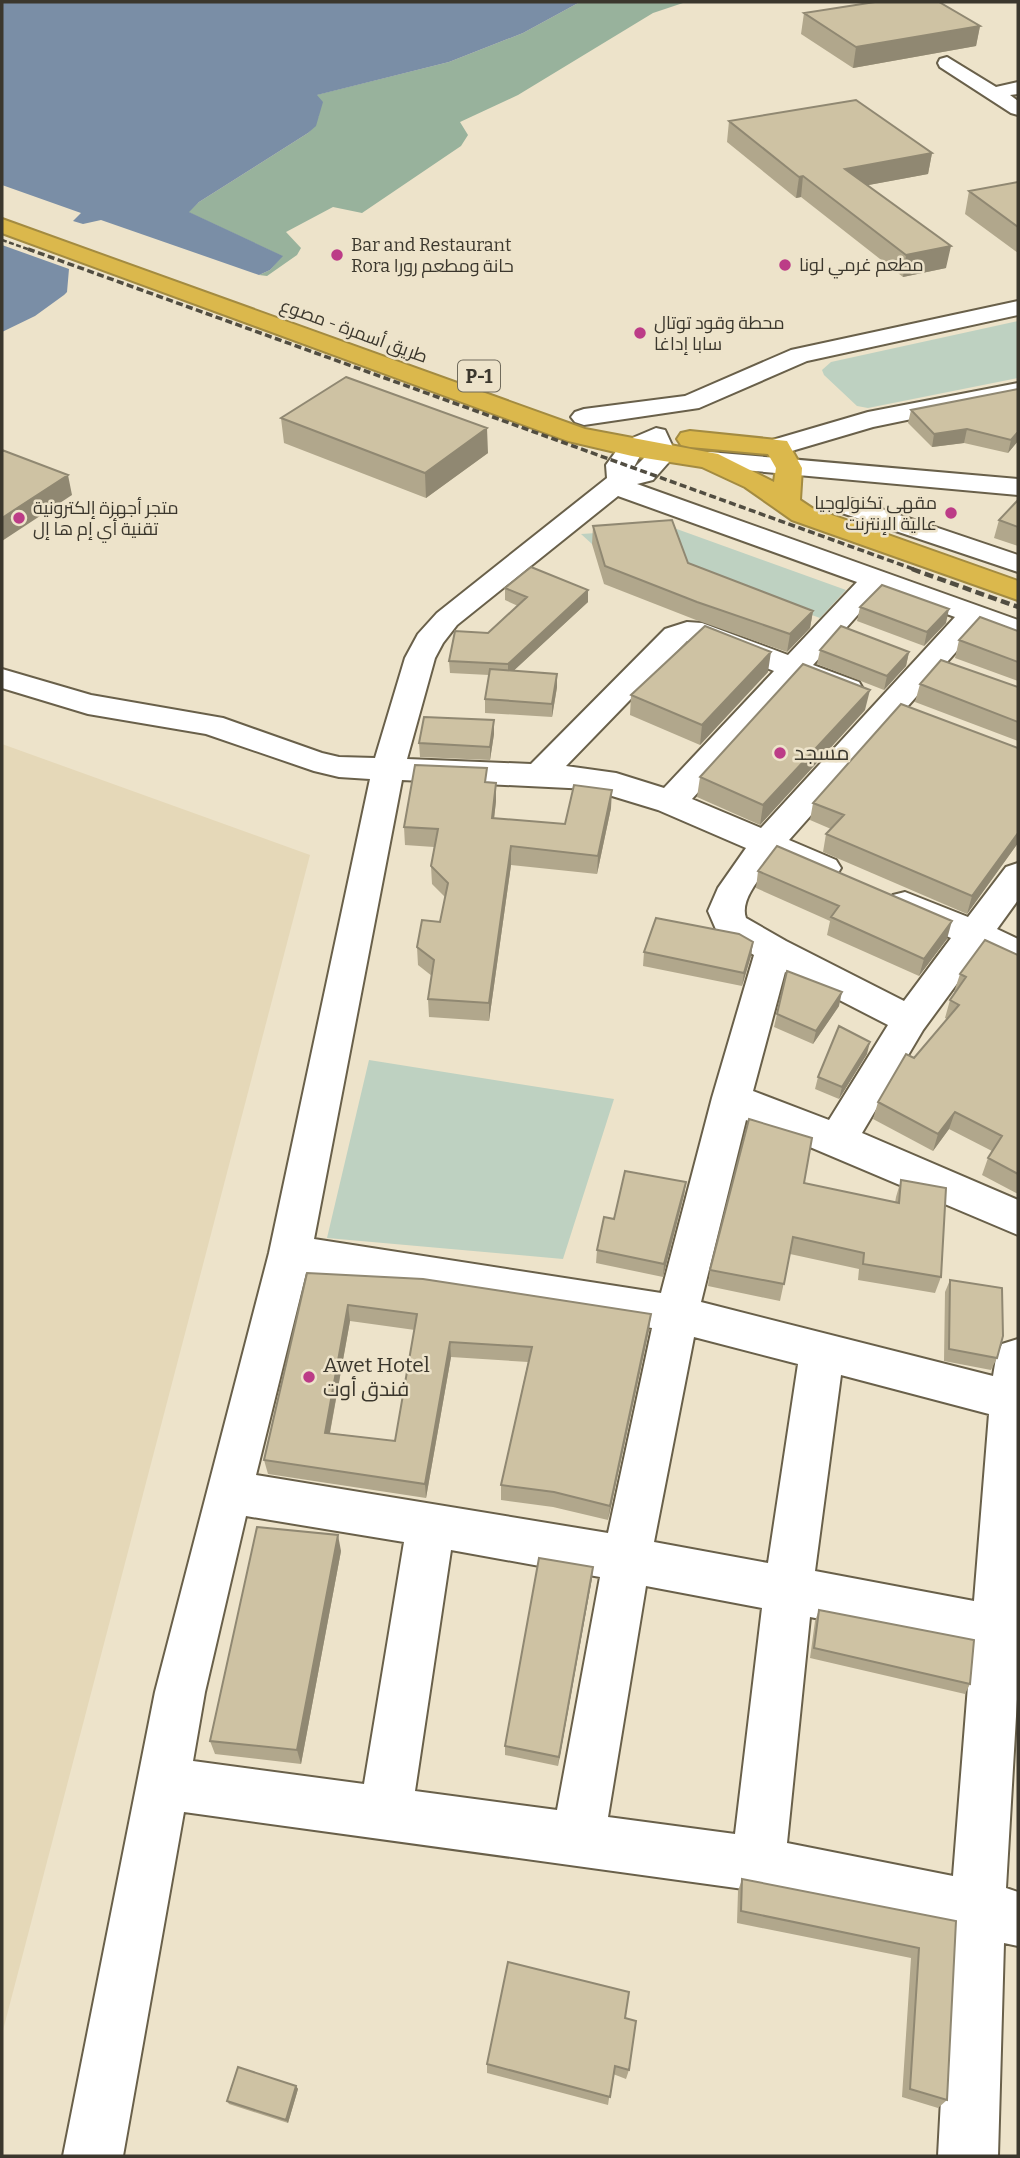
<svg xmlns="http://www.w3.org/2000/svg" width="1020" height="2158" viewBox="0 0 1020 2158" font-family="Bitter,Cairo,serif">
<rect width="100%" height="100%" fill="#ede3ca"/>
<path fill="#e5d8b8" d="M2,744L310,855L2,2034Z"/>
<path fill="#bed1c1" d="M1018,321V378L868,408L857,406L824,375L822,370L831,362Z
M674,528L846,590L820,618L703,575L694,584L670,538L592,544L581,534Z
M369,1060L614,1099L563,1259L327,1238Z"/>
<path fill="#98b29c" d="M580,2H686L653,13L518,95L460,122L468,135L461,146L362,213L333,207L286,232L301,248L297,255L267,276L259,275L270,270L282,256L188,212L199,202L308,133C319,122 323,109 316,95L449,62L523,33Z"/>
<path fill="#7a8ea6" d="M2,2H580L523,33L449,62L317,95L323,102L316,126L308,133L199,202L189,212L283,256L270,270L259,275L101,220L83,224L73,221L81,213L2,185Z
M2,245L69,269L67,292L64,295L35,316L2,332Z"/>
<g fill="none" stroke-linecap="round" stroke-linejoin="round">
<g stroke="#69604a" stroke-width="4">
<path id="minor" d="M947,57L996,87L1018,82V94L1010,95L1018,101V115L1011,113L940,67L938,63L940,59Z
M1018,301V315L807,361L699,408L584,425L575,422L571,417L575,412L584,409L685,396L791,350Z
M1018,383V397L873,427L778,455L769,453L765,447L769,441L868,412Z
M656,428L665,430L676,454L653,480L637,484L1018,620V639L979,626L789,840L836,860L841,868L836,876L824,880L773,860C763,875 739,899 746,918L786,941L904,1001L951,938L893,913L887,904L893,895L905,892L968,917L1006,867L1018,863V900L997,929L1018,939V966L981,951L923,1030L862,1133L1018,1200V1235L746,1120L701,1302L993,1376L996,1358L1002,1344L1018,1339V1682L1006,1888L1018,1892V1946L1004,1943L998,2156H938L950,1930L758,1891L184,1812L123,2156H63L155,1692L269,1253L370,779L339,777L314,771L206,734L88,714L2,688V669L91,695L223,718L322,753L339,757L375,758L405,658L418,634L437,613L607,478L606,465L623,442ZM648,450L649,453L633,469L641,454ZM618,496L857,582L788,655L702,623L687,622L665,629L531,764L407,759L435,658L443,643L457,625ZM880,590L955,617L761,828L692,799L799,681L848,699L859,696L863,689L859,682L813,665ZM687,641H697L774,671L664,788L616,773L566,766ZM402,780L589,789L658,810L746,848L718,888L708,911L718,934L754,955L712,1098L661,1293L314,1239ZM785,972L888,1025L829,1120L753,1091ZM306,1273L652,1328L608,1533L256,1475ZM694,1337L798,1364L768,1563L654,1542ZM841,1375L989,1414L974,1601L815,1571ZM246,1516L404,1542L364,1784L193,1761L205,1692ZM451,1550L600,1577L557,1810L415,1791ZM646,1586L762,1608L735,1834L608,1817ZM810,1617L971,1648L953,1876L787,1843Z
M709,452L1018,479V495L700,466L696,460L700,454Z
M852,499L1018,555V572L842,513L838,507L842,501Z"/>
</g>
<g stroke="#a38b41" stroke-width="4">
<path id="highway" d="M2,219L585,429L718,454L774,482L776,468L768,454L690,447L681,445L677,439L681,433L690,431L787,441L802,468L800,500L812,508L1018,581V600L792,520L745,487L702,467L632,456L568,441L2,233Z"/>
</g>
<use href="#minor" fill="#fff" fill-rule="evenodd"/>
<use href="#highway" fill="#dbb84c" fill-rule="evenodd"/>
<path stroke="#514d41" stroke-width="2.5" stroke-dasharray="5 2.5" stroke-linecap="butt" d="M2,240L33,251"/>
<path stroke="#514d41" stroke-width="3.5" stroke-dasharray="7 3.5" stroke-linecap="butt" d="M28,249L916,570"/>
<path stroke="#514d41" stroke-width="4.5" stroke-dasharray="9 4.5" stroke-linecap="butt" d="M912,569L1018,607"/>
</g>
<path fill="#b1a78c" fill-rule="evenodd" d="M804,13L980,26L976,46L853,68L801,34Z
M729,121L932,153L928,174L868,185L946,268L903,277L801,197L796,198L727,142Z
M1018,182V253L965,214L969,191Z
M1018,389V441L1008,453L964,443L932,447L908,423L911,410Z
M281,418L488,453L426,498L284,443Z
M1018,500V546L994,538L999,520Z
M593,526L813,611L810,628L787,652L696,620L604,584L592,544Z
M505,588L588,602L513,671L557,674V687L552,717L485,713V699L489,675L450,673L449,661L488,633L518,606L505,600Z
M860,607L946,623L924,646L857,621Z
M1018,631V681L955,658L959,640Z
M820,650L909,652L906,666L884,690L817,664Z
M768,672L700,745L630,715L631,695Z
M920,684L1018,687V741L915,702Z
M865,710L760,825L697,797L700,777Z
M494,720V734L490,760L420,757L419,743Z
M1018,748V843L967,914L823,852L826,834L831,829L810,820L813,803Z
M487,782L496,783V801L494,818L565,824L611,808L597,874L511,865L489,1021L429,1017L428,999L432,976L418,965L417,947L440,922L445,897L432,884L431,866L434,847L405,845L404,827Z
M758,871L947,939L919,976L827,935L830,921L756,888Z
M753,942L751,956L742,986L643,966L644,952Z
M1018,955V1194L982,1175L988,1158L992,1151L949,1129L933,1151L873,1119L878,1102L947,1019L945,1018L950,1000L956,992H954L960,974Z
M839,1006L813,1044L774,1027L777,1014Z
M867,1054L839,1099L815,1089L818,1077Z
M901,1180L941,1277L935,1293L858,1280L859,1269L790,1254L780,1301L708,1286L710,1270L804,1183L895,1203L896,1197Z
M686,1182L684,1195L663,1277L596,1263L597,1250L614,1219Z
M307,1273L649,1330L608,1520L553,1507L501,1500V1485L528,1362L451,1357L426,1498L268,1474L264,1460ZM350,1321L415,1330L395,1441L330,1433Z
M950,1280L997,1358L991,1370L944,1361L945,1292Z
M341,1551L301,1764L215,1754L210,1741Z
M592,1578L558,1766L505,1755V1746Z
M819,1610L970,1684L965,1694L810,1658L815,1621Z
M742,1879L956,1921L947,2100L938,2108L902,2097L911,1958L737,1923L738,1891Z
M625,2018L629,2070L626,2079L613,2074L608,2105L487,2073V2064Z
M296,2086L298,2089L288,2123L229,2104L227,2101Z"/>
<path fill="#908872" d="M980,26L976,46L853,68L856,47Z
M932,153L928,174L842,190L845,169Z
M803,176L801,197L796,198L799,177Z
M951,246L946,268L903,277L906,255Z
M487,428L488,453L426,498L425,473Z
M967,429L964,443L932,447L934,434Z
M1018,432V441L1008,453L1011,440Z
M68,475L72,495L2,541V518Z
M588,590V602L508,676V664Z
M949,609L946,623L924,646L927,632Z
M813,611L810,628L787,652L790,634Z
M771,652L768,672L700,745L702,725Z
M909,652L906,666L884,690L887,676Z
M557,674V687L552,717V704Z
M870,690L865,710L760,825L763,805Z
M494,720V734L490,760V747Z
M496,783V801L492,837V818Z
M612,790L611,808L597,874L598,856Z
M1018,833V843L967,914L972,896Z
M511,846V865L489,1021V1003Z
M952,921L947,939L919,976L924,959Z
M753,942L751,956L742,986L744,973Z
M842,992L839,1006L813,1044L816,1031Z
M870,1042L867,1054L839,1099L842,1087Z
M955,1112L949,1129L933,1151L938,1134Z
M686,1182L684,1195L663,1277L664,1264Z
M348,1305L350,1321L327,1448L325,1433Z
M651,1314L649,1330L608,1520L610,1506Z
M450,1342L451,1357L426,1498L425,1484Z
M338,1535L341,1551L301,1764L297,1750Z
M593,1567L592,1578L558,1766L559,1757Z
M296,2086L298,2089L288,2123L286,2120Z"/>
<path fill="#cec2a3" stroke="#908872" stroke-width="2" fill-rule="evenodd" d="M875,2H939L980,26L856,47L804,13Z
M856,100L932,153L845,169L951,246L906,255L803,176L799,177L729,121Z
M1018,182V227L969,191Z
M346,377L487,428L425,473L281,418Z
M1018,389V432L1011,440L967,429L934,434L911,410Z
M2,450L68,475L2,518Z
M1018,500V527L999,520Z
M672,520L688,563L813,611L790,634L697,602L605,566L593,526Z
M531,567L588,590L508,664L449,661L455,631L488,633L527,597L505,588Z
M882,585L949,609L927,632L860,607Z
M980,617L1018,631V662L959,640Z
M705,626L771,652L702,725L631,695Z
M841,626L909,652L887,676L820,650Z
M941,660L1018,687V722L920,684Z
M803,664L870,690L763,805L700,777Z
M490,669L557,674L552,704L485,699Z
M901,704L1018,748V833L972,896L826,834L844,815L813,803Z
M424,717L494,720L490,747L419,743Z
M415,765L487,768L485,782L496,783L492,818L565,824L574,785L612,790L598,856L511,846L489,1003L428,999L434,960L417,947L422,920L440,922L448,883L431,866L438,829L404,827Z
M777,846L952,921L924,959L831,917L839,906L758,871Z
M656,918L739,934L753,942L744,973L644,952Z
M985,940L1018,955V1174L988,1158L1002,1136L955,1112L938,1134L878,1102L906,1054L914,1058L959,1005L950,1000L966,977L960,974Z
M787,971L842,992L816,1031L777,1014Z
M839,1026L870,1042L842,1087L818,1077Z
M749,1119L812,1138L804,1183L899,1203L901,1180L946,1188L941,1277L863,1264L864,1253L793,1237L784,1284L710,1270Z
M625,1171L686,1182L664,1264L597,1250L604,1217L614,1219Z
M307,1273L423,1279L651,1314L610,1506L554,1492L501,1485L532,1347L450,1342L425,1484L264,1460ZM348,1305L417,1314L395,1441L325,1433Z
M950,1280L1002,1288L1003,1336L997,1358L949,1349Z
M257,1527L338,1535L297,1750L210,1741Z
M539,1558L593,1567L559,1757L505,1746Z
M819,1610L974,1640L970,1684L814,1648Z
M742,1879L956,1921L947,2100L910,2089L919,1948L741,1911Z
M508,1962L629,1992L625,2018L636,2021L629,2070L615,2066L610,2097L487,2064Z
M238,2067L296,2086L286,2120L227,2101Z"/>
<g fill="#bc3c87" stroke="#ede3ca" stroke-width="2.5">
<circle cx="337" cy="255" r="7"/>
<circle cx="785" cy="265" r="7"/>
<circle cx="640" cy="333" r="7"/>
<circle cx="951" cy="513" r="7"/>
<circle cx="19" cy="518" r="7"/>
<circle cx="780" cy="753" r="7"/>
<circle cx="309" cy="1377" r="7"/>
</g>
<g text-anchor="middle" stroke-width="5" stroke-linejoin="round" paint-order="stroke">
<g font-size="18" fill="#3b372d" stroke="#ede3ca" text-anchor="start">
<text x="351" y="251">Bar and Restaurant<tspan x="351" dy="21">Rora حانة ومطعم رورا</tspan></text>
<text x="799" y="271">مطعم غرمي لونا</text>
<text x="654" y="329">محطة وقود توتال<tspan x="654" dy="21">سابا إداغا</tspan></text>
<text x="937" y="509" text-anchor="end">مقهى تكنولوجيا<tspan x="937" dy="21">عالية الإنترنت</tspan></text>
<text x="33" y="514">متجر أجهزة إلكترونية<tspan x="33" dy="21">تقنية أي إم ها إل</tspan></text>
</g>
<g font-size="18" fill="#3b372d" stroke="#ede3ca">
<text transform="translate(354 331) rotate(20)" y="6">طريق أسمرة - مصوع</text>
</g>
<rect fill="#ede3ca" stroke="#706b5c" stroke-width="2" x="458" y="360.5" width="42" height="31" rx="5"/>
<g font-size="19" font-weight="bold" fill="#3b372d">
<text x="479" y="383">P-1</text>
</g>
<g font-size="21" fill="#3b372d" stroke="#ede3ca" text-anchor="start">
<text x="794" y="760">مسجد</text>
<text x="323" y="1372">Awet Hotel<tspan x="323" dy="24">فندق أوت</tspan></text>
</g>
</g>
<rect width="1020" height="2158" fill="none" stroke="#3b372d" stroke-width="7"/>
</svg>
